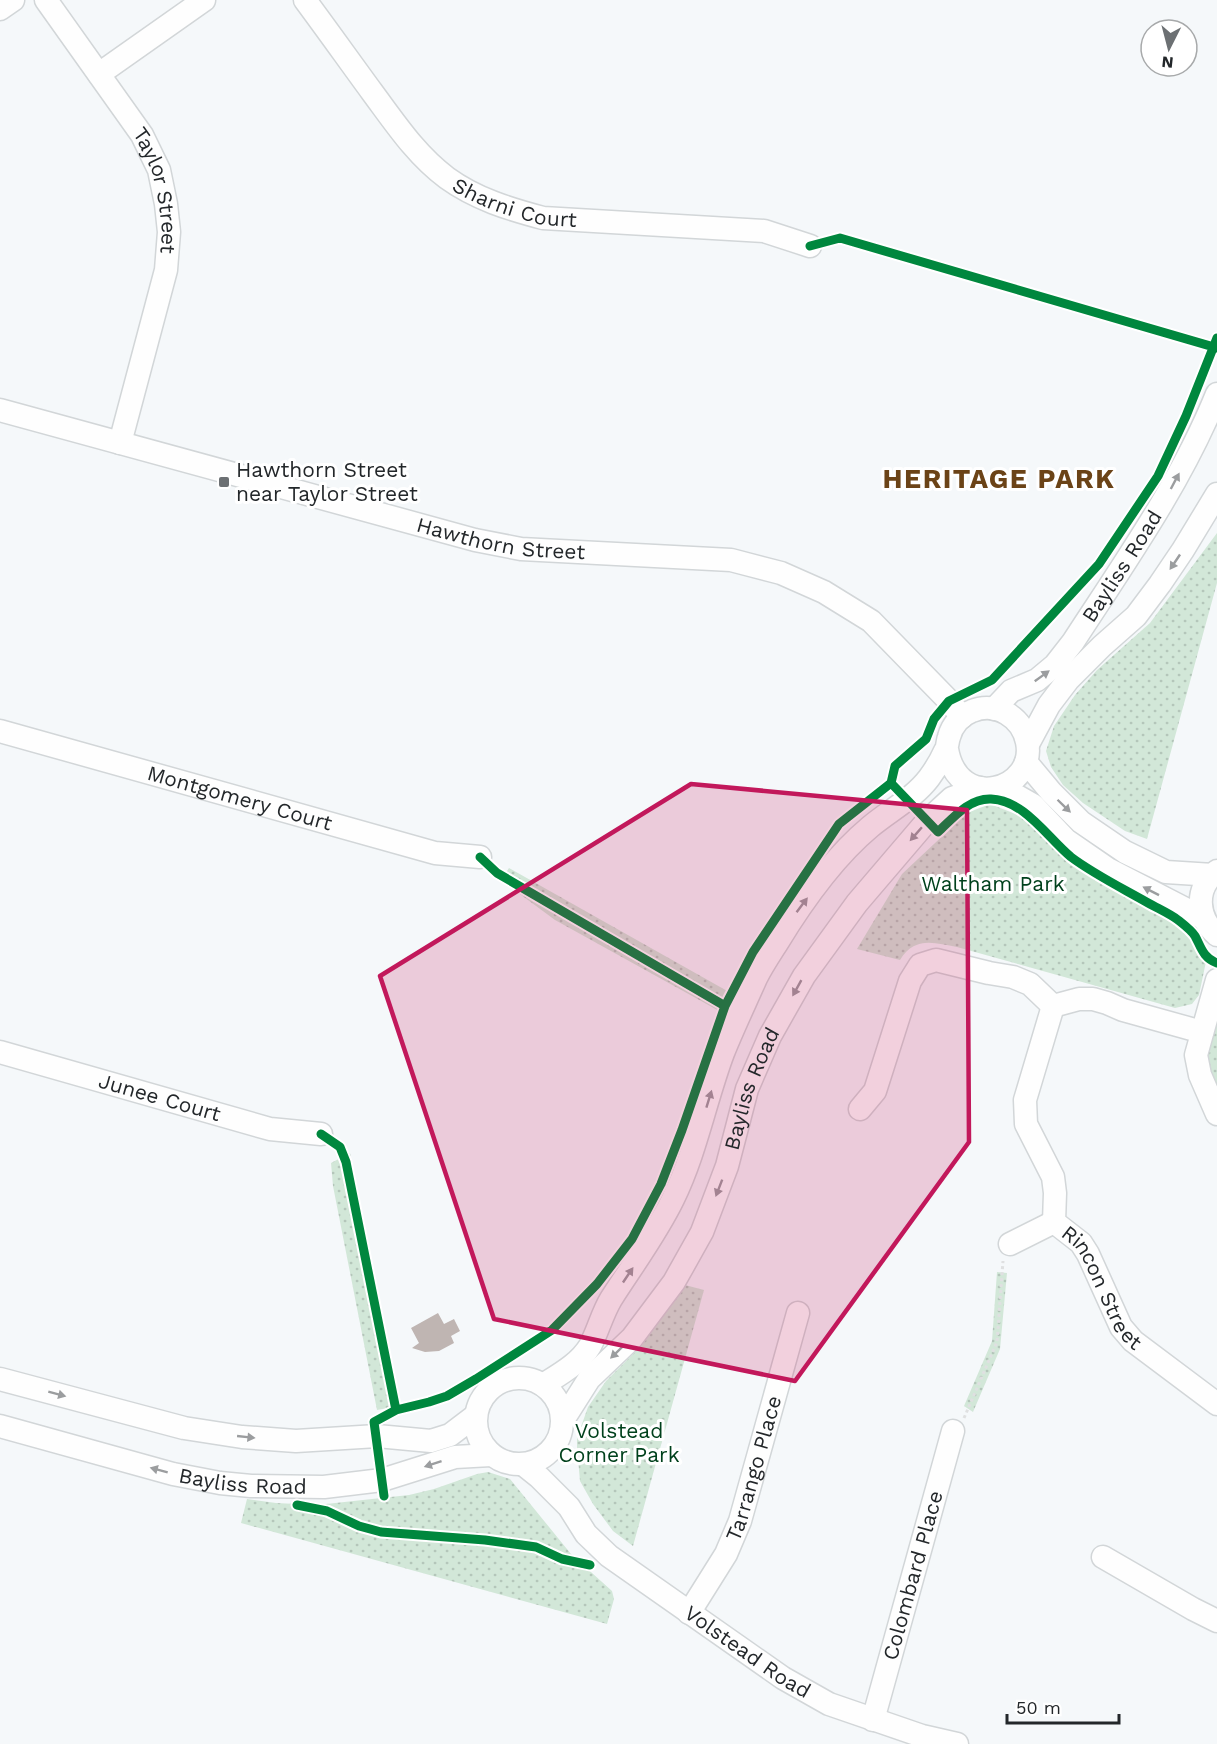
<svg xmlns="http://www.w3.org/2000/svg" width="1217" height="1744" viewBox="0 0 1217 1744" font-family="'Work Sans',sans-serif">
<defs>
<pattern id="grass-dots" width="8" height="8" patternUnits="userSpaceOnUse" patternTransform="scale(1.5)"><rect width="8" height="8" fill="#d2e7d8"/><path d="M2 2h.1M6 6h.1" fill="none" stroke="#b4c6ba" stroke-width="1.8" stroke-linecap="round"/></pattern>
</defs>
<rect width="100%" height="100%" fill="#f5f8fa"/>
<path fill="url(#grass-dots)" d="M1217,533V583L1147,839L1125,831L1083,803L1063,785L1051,767L1046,751L1054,726L1075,695L1097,670L1150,623Z
M990,804L1023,817L1073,863L1175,922L1208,952L1199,995L1192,1004L1175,1008L957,947C934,943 915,936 900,960L857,949L902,874L967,813Z
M509,868L729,992L721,1012L555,920L501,880Z
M1217,1013V1094L1206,1070L1205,1048Z
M350,1153L399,1406L377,1410L333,1186L331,1163Z
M997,1272L1007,1273L1000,1349L973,1412L964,1406L992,1341Z
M685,1285L704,1290L633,1546L613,1531L593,1504L580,1481L577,1447V1438L588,1407L606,1381L642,1345Z
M488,1472L510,1479L571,1554L612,1591L614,1599L607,1624L241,1523L247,1499L276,1503L317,1505L372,1499L409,1495L434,1489L477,1474Z"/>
<path fill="#bfb5b2" d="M438,1313L444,1324L454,1319L460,1331L451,1336L454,1343L439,1351L425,1352L412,1348L419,1343L411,1328Z"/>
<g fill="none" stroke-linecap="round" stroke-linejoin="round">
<g stroke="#d2d6d8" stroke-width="25">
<g id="minor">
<path id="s1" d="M46,0L142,135L159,170L166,204L169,232L166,270L120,443"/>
<path id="s2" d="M305,0C328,31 350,62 372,92C395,123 416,155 447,178C476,199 509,209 543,218L764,231L810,246"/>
<path d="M0,9L13,0"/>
<path d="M99,74L204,0"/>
<path id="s3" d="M0,410L475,540L521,549L731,560L781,573L824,592L871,621L949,701L962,717"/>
<path id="s4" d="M994,709L1011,691L1037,680L1055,665L1073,642C1125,562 1181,483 1217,394"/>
<path id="s5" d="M0,731L435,853L480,857"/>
<path d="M1028,744L1049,705L1068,680L1102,646L1136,616L1160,584L1183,550L1217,494"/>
<path d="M1026,762L1051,792L1081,822L1125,852L1166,872L1213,875"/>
<path d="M1001,787L1033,805L1066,840L1108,869L1203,918"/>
<path d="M1217,871C1194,888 1197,918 1217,935"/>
<path d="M1217,980L1196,1055L1200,1075L1217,1114"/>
<path id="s6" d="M1053,1006L1025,1100L1026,1124L1053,1177L1055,1193L1054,1222L1081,1243L1088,1254L1121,1327L1133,1341L1217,1404"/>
<path id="s7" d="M0,1052L270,1129L321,1134"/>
<path d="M860,1109L875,1091L910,981L920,965L936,960L989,973L1013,977L1030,984L1053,1006L1079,999H1093L1107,1003L1123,1010L1202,1032"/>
<path d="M1010,1244L1054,1222"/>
<circle cx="519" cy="1421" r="43"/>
<path d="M0,1379L184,1428L242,1437L296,1441L377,1436L431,1441L450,1435L475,1416"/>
<path d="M543,1385C560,1374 579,1364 590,1346C598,1331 602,1314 611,1299C632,1266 656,1234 673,1199C696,1152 705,1101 723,1053C733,1028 745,1003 756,978C762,966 770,954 777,943C802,902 834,857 870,827C889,811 914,798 929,778C935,770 941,760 945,751C948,747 947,742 949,737C952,725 961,715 972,711C996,701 1022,717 1027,742C1037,790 958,814 947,749"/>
<path id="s8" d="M563,1420L589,1379L632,1338L674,1282L702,1232L727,1166L747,1089L770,1036L804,976L857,903L927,821L952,798L980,788"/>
<path id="s9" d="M0,1426L173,1474L220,1483L251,1486L324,1487L382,1480L455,1457L491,1455"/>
<path id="s10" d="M524,1465L539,1477L569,1507L586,1534L609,1556L783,1678L829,1704L922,1736L957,1744"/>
<path d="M1103,1557L1193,1609L1217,1621"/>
<path id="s11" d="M689,1613L726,1554L740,1521L798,1313"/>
<path id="s12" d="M873,1720L953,1431"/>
</g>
</g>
<path stroke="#dfe0e1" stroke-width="3" stroke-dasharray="3 3" stroke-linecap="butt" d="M1198,944C1202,952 1207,959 1215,962
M964,1418L997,1342L1003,1261"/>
<use href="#minor" stroke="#fefefe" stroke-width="22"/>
<g stroke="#fff" stroke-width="13">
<path id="cycleway" d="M810,246L840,238L1217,348
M891,783L938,832C953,818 969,798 991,799C1024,800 1047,837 1071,857C1095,875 1124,889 1150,904C1159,909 1170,914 1178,920C1183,924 1191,930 1195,936C1201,947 1203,958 1217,963
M480,857L497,873L725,1006
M321,1134L340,1147L346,1162L396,1410
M384,1496L374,1422L396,1410L429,1402L447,1396L476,1379L552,1330L597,1284L632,1239L661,1184L682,1130L725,1006L753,952L839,824L891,783L895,766L926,739L934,719L949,701L992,680L1099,564L1158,476L1186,416L1217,338
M297,1505L327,1511L359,1526L381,1532L485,1540L536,1547L562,1559L590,1565"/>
</g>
<use href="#cycleway" stroke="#00873e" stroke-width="9"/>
</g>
<defs><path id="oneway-solid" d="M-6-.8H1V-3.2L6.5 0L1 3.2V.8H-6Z" transform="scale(1.5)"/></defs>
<g fill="#9b9d9f">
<use href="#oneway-solid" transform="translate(1175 481) rotate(-62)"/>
<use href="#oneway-solid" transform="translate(1175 562) rotate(124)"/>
<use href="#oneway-solid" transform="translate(1042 676) rotate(-36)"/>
<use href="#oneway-solid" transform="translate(1064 806) rotate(44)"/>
<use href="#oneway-solid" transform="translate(916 834) rotate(131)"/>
<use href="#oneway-solid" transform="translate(1151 891) rotate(-153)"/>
<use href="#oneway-solid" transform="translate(802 905) rotate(-53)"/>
<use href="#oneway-solid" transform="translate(797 988) rotate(119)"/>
<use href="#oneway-solid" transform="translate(709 1099) rotate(-73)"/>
<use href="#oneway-solid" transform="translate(719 1188) rotate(111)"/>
<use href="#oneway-solid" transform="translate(628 1275) rotate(-56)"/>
<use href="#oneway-solid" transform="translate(617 1352) rotate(136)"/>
<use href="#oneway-solid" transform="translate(57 1394) rotate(15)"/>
<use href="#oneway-solid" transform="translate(246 1437) rotate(6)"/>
<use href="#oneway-solid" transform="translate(433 1464) rotate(162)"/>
<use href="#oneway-solid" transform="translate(159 1470) rotate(-165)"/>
</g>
<path fill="#c2185b" fill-opacity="0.2" stroke="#c2185b" stroke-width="4.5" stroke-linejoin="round" d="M691,784L967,810L969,1142L795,1381L494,1319L380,976Z"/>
<rect fill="#6c7073" stroke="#fff" stroke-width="2" x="218" y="476" width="12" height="12" rx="3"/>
<g text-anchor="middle" stroke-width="6" stroke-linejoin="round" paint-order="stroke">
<g font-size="21" fill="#23272a" stroke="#fff">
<text dy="7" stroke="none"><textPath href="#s1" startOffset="224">Taylor Street</textPath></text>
<text dy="7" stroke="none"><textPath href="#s2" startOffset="302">Sharni Court</textPath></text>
<text dy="7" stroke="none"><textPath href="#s3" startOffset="518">Hawthorn Street</textPath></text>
<text dy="7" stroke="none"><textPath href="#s4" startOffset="196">Bayliss Road</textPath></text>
<text dy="7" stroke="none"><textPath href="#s5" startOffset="249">Montgomery Court</textPath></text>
<text dy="7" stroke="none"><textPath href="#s8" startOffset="387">Bayliss Road</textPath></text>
<text dy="7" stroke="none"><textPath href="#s7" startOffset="166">Junee Court</textPath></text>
<text dy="7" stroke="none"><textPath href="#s6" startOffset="310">Rincon Street</textPath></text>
<text dy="7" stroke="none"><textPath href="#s11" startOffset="160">Tarrango Place</textPath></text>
<text dy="7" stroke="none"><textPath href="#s9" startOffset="250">Bayliss Road</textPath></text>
<text dy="7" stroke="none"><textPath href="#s12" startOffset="150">Colombard Place</textPath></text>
<text dy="7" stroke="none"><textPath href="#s10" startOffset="294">Volstead Road</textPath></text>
</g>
<g font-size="21" fill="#23272a" stroke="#fff" text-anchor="start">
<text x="236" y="477">Hawthorn Street<tspan x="236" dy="24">near Taylor Street</tspan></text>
</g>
<g font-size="21" fill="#00411c" stroke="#fff">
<text x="993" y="891">Waltham Park</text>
<text x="619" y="1438">Volstead<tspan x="619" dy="24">Corner Park</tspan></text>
</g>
<g font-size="27" font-weight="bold" letter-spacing="1.5" fill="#6b4317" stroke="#fff">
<text x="999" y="488">HERITAGE PARK</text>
</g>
</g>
<g transform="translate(1169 48) rotate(186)"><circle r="28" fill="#ffffff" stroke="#a7a9aa" stroke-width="1.5"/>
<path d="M0-4.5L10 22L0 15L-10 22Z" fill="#6c7073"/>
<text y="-9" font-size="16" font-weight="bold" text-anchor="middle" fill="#23272a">N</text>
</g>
<path d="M1007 1714v9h112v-9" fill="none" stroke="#23272a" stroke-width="3"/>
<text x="1016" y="1714" font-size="18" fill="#23272a" stroke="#ffffff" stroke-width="4.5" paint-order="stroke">50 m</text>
</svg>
